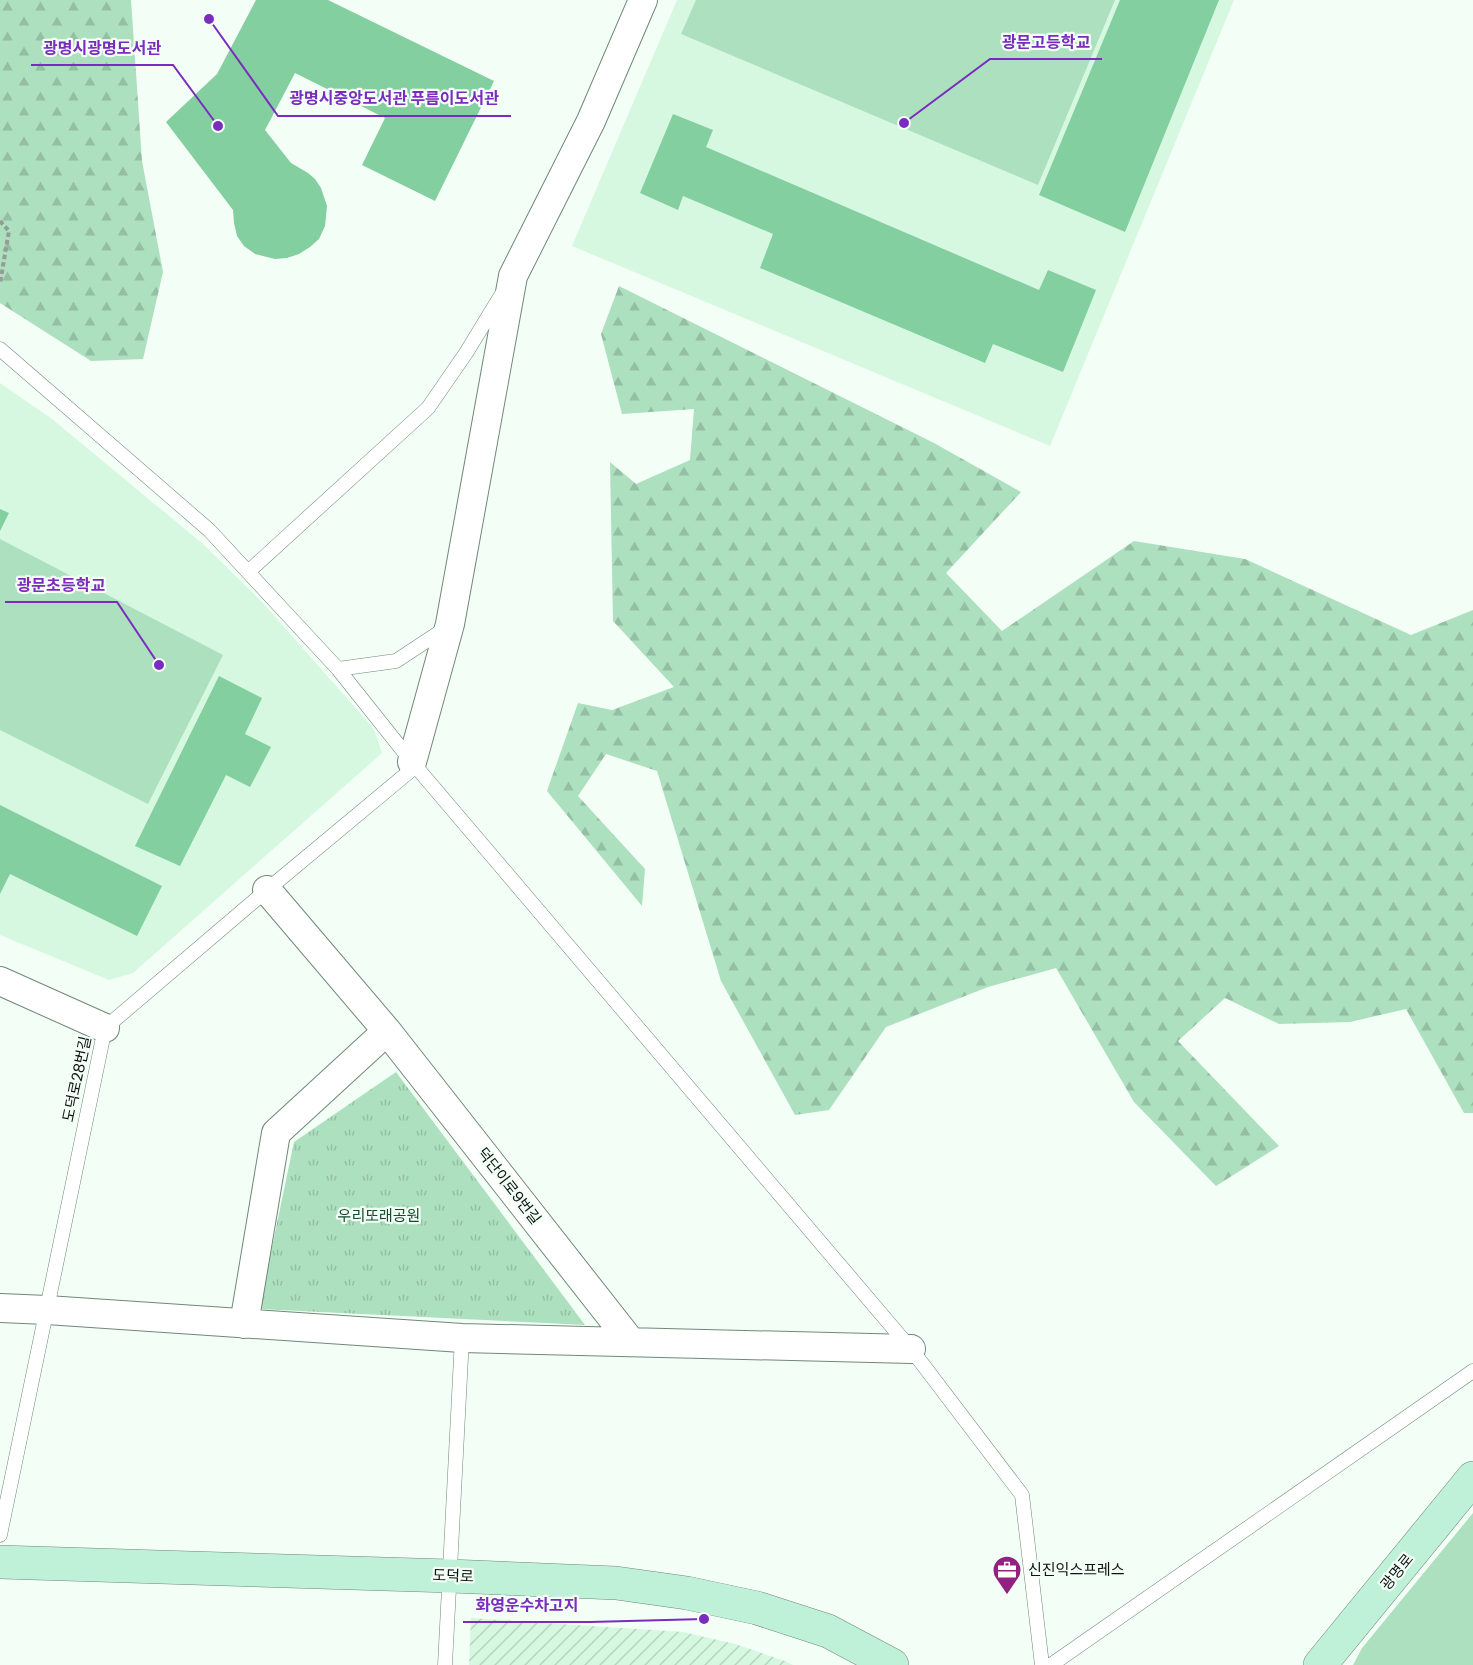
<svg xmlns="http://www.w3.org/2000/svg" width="1473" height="1665" viewBox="0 0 1473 1665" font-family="Poppins,'Noto Sans KR',sans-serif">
<defs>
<pattern id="industrial-furrows" width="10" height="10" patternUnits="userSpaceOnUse" patternTransform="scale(1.5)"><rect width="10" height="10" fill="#d6f8e0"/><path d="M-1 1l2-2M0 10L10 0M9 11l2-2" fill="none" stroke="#b6d4bf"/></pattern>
<pattern id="grass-tufts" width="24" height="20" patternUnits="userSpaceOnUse" patternTransform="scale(1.5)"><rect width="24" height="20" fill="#ade0be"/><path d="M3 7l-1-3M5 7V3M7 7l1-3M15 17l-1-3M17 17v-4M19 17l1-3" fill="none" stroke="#94bfa2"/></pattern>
<pattern id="forest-firs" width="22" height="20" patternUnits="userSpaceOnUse" patternTransform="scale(1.5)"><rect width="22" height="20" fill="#ade0be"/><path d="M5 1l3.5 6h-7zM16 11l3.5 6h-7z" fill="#94bfa2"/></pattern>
</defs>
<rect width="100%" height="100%" fill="#f3fef6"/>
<path fill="#d6f8e0" d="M677,0H1234L1050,446L572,246Z
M0,383L52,419L203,544L262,602L374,729L382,753L133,973L109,980L0,935Z"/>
<path fill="url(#industrial-furrows)" d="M471,1618L683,1632L735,1644L785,1661L793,1665H469Z"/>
<path fill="url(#grass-tufts)" d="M396,1072L585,1325L259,1309L294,1142Z"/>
<path fill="url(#forest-firs)" d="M0,0H131L142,161L163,272L143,359L91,361L0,303Z
M619,286L934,443L1021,492L946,573L1002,631L1134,541L1245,559L1411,635L1473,610V1113H1464L1406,1009L1350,1022L1279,1024L1225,998L1178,1041L1279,1146L1216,1186L1134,1102L1056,968L988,987L886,1027L829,1110L795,1115L721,981L657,771L606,754L578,796L645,869L642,906L547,791L578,703L612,710L674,687L613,621L610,462L636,484L690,460L694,409L622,414L601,334Z"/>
<path fill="#ade0be" d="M696,0H1115L1038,185L681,34Z
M0,539L223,655L148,804L0,730Z
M1473,1513V1665H1353L1362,1648Z"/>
<path fill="#83cf9f" d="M256,0H328L494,81L435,201L362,165L385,118L295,73L265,130L291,163L308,173L315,179L321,188L327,206L325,226L319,239L310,247L299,254L287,258L275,259L255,254L244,246L237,236L234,223L233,210L166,122L217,74Z
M1120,0H1219L1125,232L1039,195Z
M673,114L713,130L706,147L1039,290L1048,270L1096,290L1063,372L993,344L985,363L760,268L773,234L683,196L678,210L640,193Z
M0,509L9,513L0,531Z
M219,676L262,698L245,734L271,747L250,787L226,775L180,866L135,846Z
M0,805L162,886L137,936L10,874L0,894Z"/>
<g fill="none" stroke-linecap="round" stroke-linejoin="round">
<g stroke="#708878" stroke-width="15">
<path id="lane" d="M0,349L209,530L338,669L412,762L911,1349L1022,1495L1042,1665
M248,572L428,408L466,353L502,294
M338,669L396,661L446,628
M0,1535L105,1028L267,890L416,766
M445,1665L462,1338
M1051,1665L1473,1371"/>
</g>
<g stroke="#708878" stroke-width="30">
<path id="street" d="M412,762L450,624L513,276L591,121L643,0
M267,890L387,1031L631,1342
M0,981L105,1028
M0,1308L47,1310L462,1338L911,1349
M244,1324L276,1133L387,1031"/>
</g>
<g stroke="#708878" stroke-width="34">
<path id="secondary" d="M0,1562L450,1576L616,1583L687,1593L757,1608L828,1631L892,1665
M1320,1665L1473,1478"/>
</g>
<path stroke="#939d96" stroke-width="4" stroke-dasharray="4.5 3" stroke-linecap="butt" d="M0,221L9,231L0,283"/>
<use href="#lane" stroke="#fff" stroke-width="14"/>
<use href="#street" stroke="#fff" stroke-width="28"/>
<use href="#secondary" stroke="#bff0d8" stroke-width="33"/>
</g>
<defs>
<g id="office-pin" transform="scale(1.5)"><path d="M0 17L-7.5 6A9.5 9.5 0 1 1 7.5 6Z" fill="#922181" stroke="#f3fef6"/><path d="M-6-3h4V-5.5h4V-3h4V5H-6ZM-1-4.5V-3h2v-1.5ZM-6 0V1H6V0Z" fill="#fff"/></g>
</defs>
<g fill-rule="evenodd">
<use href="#office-pin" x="1007" y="1570"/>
</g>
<g text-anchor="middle" stroke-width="4.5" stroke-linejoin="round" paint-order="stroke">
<g font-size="15" fill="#0b140e" stroke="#f3fef6">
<text transform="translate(77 1079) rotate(-78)" y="5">도덕로28번길</text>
<text transform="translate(509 1186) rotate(52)" y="5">덕단이로9번길</text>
<text transform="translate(1397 1572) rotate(-51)" y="5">광명로</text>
<text transform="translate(453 1576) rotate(2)" y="5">도덕로</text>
</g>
<g font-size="15" fill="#114b2c" stroke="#f3fef6">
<text x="379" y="1221">우리또래공원</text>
</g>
<g font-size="15" fill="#0b140e" stroke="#f3fef6" text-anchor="start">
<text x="1028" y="1575">신진익스프레스</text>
</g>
</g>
<path fill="none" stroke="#7b2cbf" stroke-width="2" d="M904 123L990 59H1102M218 126L173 65H31M209 19L278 116H511M159 665L117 602H5M704 1619L590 1622H463"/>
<g fill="#7b2cbf" stroke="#f3fef6" stroke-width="2">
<circle cx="904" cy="123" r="6"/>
<circle cx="218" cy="126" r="6"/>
<circle cx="209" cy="19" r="6"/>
<circle cx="159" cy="665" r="6"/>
<circle cx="704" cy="1619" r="6"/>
</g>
<g font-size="16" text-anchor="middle" font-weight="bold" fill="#7b2cbf" stroke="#f3fef6" stroke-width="4.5" stroke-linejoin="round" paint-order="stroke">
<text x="1046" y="48">광문고등학교</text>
<text x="102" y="54">광명시광명도서관</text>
<text x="394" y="104">광명시중앙도서관 푸름이도서관</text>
<text x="61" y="591">광문초등학교</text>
<text x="527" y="1611">화영운수차고지</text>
</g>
</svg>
